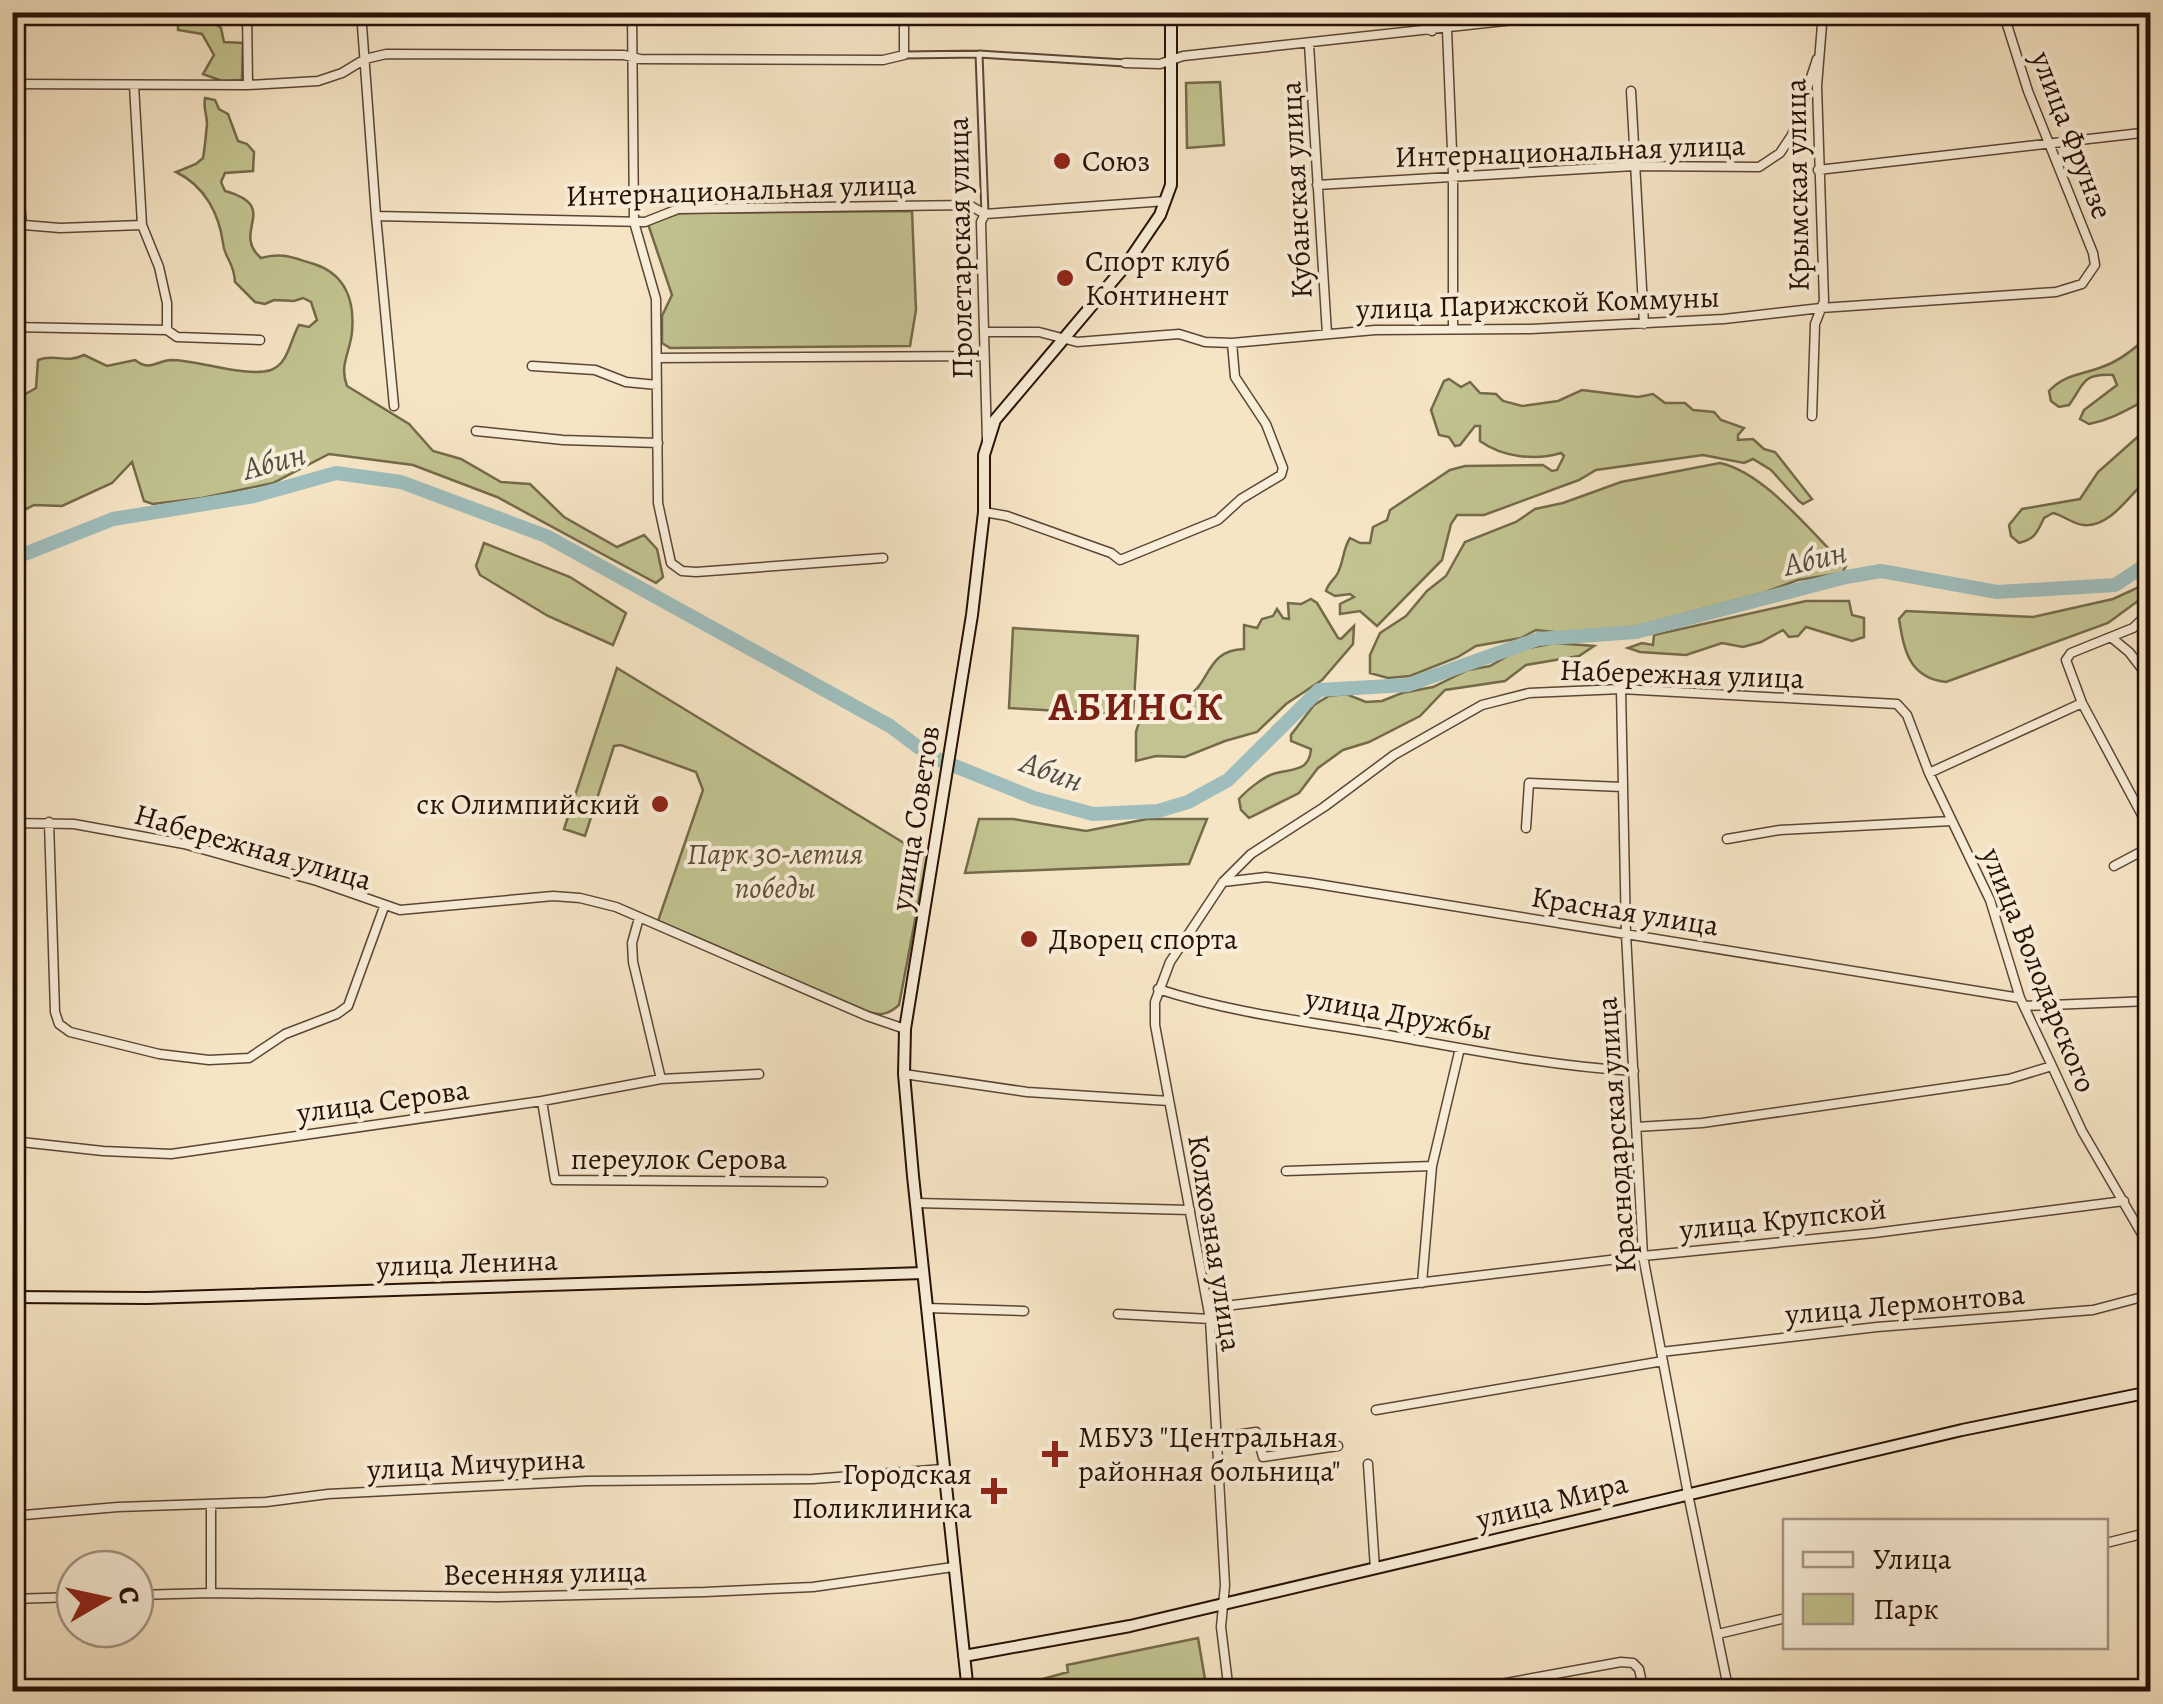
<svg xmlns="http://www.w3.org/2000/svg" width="2163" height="1704" viewBox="0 0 2163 1704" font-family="Alegreya,serif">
<rect width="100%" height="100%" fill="#f6e5c5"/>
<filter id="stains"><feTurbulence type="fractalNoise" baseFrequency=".002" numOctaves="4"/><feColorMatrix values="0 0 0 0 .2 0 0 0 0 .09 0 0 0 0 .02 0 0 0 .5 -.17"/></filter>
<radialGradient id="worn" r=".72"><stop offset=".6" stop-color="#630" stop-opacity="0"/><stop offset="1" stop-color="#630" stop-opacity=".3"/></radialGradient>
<path fill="#c2c390" stroke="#746a4a" stroke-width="2.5" d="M178,13H201L221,28L224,42L243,43L242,80L222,81L203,74L214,55L202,34L178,30Z
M1220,82L1224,145L1187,148L1186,83Z
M205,98L215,100L219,109L228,114L238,141L247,144L254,152L253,171L225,173L221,182L225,191C282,207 230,231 261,258C283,252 293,258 314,264C345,274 355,300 352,332C350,353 339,365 347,386L409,424L433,451L461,459L501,482L530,484L564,517L617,547L644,535L657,549L663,577L656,583L497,497L413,465L329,454L273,483L202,498L153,504L144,501L132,462L112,483L62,506L34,505L13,516V401L36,388L38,360C55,353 65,364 84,355L107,366L135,360C150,372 155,361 171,360C199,360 246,378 271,370C289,363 290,340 299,325L309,327L317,320L311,302L303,298L294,301L274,300L265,304L255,302L235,282C234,261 224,258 223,243C219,214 205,186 176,172L196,164L203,158C205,147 206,134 207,124C207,114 203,109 205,98Z
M912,211L916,310L910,346L670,348L662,343V316L672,295L648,224L680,213Z
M2150,334V398C2129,408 2112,420 2089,424L2080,419L2084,410L2117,385L2113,375C2081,373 2084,385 2069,405L2059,407L2051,401L2049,391C2065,374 2081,375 2102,367C2119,361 2137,347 2150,334Z
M1449,379L1461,387L1470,382L1480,393L1496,394L1503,401L1522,406L1558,401L1582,390L1638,397L1653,394L1665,403H1685L1693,410L1714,412L1721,420L1744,428L1738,435V440L1753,439L1764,449L1775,452L1812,499L1803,504L1799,501L1771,470L1753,459L1744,463L1703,455L1596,470L1579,480L1484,515H1457L1451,524L1442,560L1377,626L1360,611L1340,614V604L1354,597L1350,594L1335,596L1326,591C1329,581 1337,578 1339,570C1344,559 1343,549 1350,538L1360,543H1370L1373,527L1387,520L1390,510L1450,470L1465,466L1543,465L1552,471L1557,470L1564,456L1561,453C1535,461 1502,457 1480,441V426H1475L1460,445L1455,446L1449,437L1439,435L1431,410L1444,381Z
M2142,433L2150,440V477C2131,492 2111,528 2084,525C2074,525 2063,515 2053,513L2044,518C2037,533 2035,539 2019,543L2011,536L2009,525L2022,509L2080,499L2098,472Z
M1720,463C1766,473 1813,535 1846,566L1842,573L1798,580L1763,593L1638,626L1581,635L1536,630L1521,638L1476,646L1458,657L1410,676L1388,678L1370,673V655L1380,633L1406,616L1427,591L1446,576L1465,542L1516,522L1535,509L1563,503L1621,482Z
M484,543L570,577L626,613L613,645L548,616L480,575L476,566Z
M2150,582V592L2108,623L1946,682C1909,678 1904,650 1899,619L1906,611L2033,617L2113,599Z
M1311,599L1317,603L1338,638L1341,639L1354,626L1353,644L1322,680L1286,704L1257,732L1225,741L1185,757L1156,756L1136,761V732L1141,716C1155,710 1173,706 1186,698C1211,683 1206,650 1244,649V625L1257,628L1262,619L1273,616L1277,609L1283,618L1289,619L1288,603L1301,604Z
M1806,601H1849L1852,615L1864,618V637L1852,641L1806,627L1798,636L1789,637L1783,630L1761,642L1743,647L1722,643L1686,655L1640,652L1628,648L1642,643L1653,645L1654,635Z
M1013,628L1138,636L1133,715L1009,708Z
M1555,643L1594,646L1579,656L1526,665L1505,681L1445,690L1420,716L1369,742L1343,750L1318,768L1299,793L1249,818L1241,810L1239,799C1246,791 1263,777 1273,774C1289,768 1309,774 1311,749L1291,741V735L1314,705L1329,696L1346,694L1366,702L1382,701L1402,693L1433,687L1468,670L1490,666L1518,650Z
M617,668L927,857L899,1005C889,1014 881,1016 869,1012L658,921L703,790L696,772L621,745L614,746L585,836L564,829Z
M979,819H1013L1086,831L1147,819H1207L1189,864L965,873Z
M1198,1638L1207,1691H1018L1017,1686L1068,1672L1067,1665Z"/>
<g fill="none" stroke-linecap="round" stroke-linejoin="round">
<path stroke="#9ebdbc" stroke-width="14" d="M12,559L113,519L254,496L336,473L401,482L546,536L890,726L930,756L1034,798L1093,814L1158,811L1188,802L1228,780L1319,690L1408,685L1538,639L1636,632L1846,577L1881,571L1997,592L2115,585L2150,562"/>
<g stroke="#5b4535" stroke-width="9">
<path id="pedestrian" d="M979,54L985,214
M904,55L979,54L1125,63"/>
</g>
<g stroke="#5b4535" stroke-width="11">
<path id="minor" d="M247,12L248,85
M361,12L376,216L394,406
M632,12L634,222L656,299L658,503L671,563L682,571L696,572L883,558
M1430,12L1432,31
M1447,30L1453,175V329
M1309,44L1327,334
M1125,63L1160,64L1183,56L1589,12
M12,84L248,85L318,81L342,73L365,59L386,54L624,55L640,59L883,60L904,55V12
M134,85L142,225L159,267L167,303V330
M1631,91L1644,324
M12,117L22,225
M1818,170L2150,132
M1317,185L1634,166L1759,167L1780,153L1792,135L1817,59
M985,214L981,222L987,441
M376,216L645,222L678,209L969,205L985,214L1166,201
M12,224L60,228L142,225
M12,327L167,330
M167,330L177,337L260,340
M984,332H1039L1077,342L1179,334L1205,342L1232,343L1375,330L1531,329L1724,319L1821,308L2056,292L2082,284L2095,265L2093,253L2028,91L2003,12
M658,358L984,356
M532,366L595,370L626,382L657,385
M1812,416L1815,324L1824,301L1817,86L1823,12
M476,431L563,440L658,443
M984,512L1007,516L1111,553L1120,560L1218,520L1241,499L1281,475L1283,468L1266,424L1235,377L1232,343
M2150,612L2133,628L2071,653L2066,660L2082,703L2150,830
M2112,638L2129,652L2150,679
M1621,689L1626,934L1643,1256L1688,1494L1729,1692
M1929,773L2082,703
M49,822L55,1012L59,1024L70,1032L159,1054L209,1060L249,1058L285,1034L337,1014L348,1006L384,907
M12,823L74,824L184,844L317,881L400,910L553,896L580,898L616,907L867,1016L905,1029
M1526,828L1529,783L1622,787
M1727,839L1780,830L1951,821
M2114,866L2146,849L2150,842
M1223,882L1266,877L1311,883L2020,998
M639,918L632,943L633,962L661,1079
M1158,989C1228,1012 1303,1021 1376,1033C1462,1048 1547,1066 1634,1071
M2024,1006L2150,1001
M904,1074L1027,1092L1169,1101
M542,1101L555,1180L823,1182
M1636,1127L1702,1123L2009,1079L2052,1066
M12,1141L103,1151L171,1154L542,1101L661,1079L759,1074
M1286,1171L1432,1166
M916,1203L1190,1210
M1422,1283L1432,1166L1460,1048
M927,1308L1024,1311
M1208,1308L1643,1256L1874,1233L2124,1201
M1118,1314L1210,1319
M1661,1352L1877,1327L2093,1310L2150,1295
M1376,1410L1663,1361
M1216,1438L1256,1432L1263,1457L1338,1446
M1368,1464L1375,1569
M211,1505V1593
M12,1516L118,1507L266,1502L328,1494L587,1481L813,1479L943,1469
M2106,1543L2150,1532
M135,1595L211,1593L497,1597L705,1592L813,1587L953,1567
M12,1599L75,1597
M1718,1634L1786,1618
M1229,1692L1221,1627L1225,1585L1210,1319L1155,1025V1002L1170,962L1223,882L1251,854L1324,807L1394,755L1482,705L1529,693L1621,689L1897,704L1907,715L1929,773L1990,900L2020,998L2052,1066L2082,1131L2150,1248
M1456,1692L1621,1662L1633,1663L1639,1669L1644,1692
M2134,1692L2150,1689"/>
</g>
<g stroke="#271005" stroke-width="14">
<path id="secondary" d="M12,1297L147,1298L923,1273
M964,1656L1130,1626L1962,1430L2150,1392
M968,1692L913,1176L904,1074L905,1029L972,615L984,512V455L995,420L1126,265L1160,215L1171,185V12"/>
</g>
<use href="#pedestrian" stroke="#f9eed9" stroke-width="5"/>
<use href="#minor" stroke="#f9eed9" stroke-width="8"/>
<use href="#secondary" stroke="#f9eed9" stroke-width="10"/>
</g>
<g fill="#8f2418" stroke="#f9eed9" stroke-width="4">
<circle cx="1062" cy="161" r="10"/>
<circle cx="1065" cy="278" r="10"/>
<circle cx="660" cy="804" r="10"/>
<circle cx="1029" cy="939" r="10"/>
<path d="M1050 1439h10v10h10v10h-10v10h-10v-10h-10v-10h10z"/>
<path d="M989 1476h10v10h10v10h-10v10h-10v-10h-10v-10h10z"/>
</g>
<g text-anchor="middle" stroke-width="8" stroke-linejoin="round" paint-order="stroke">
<g font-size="30" fill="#271005" stroke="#f9eed9">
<text transform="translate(2072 135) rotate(69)" y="10">улица Фрунзе</text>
<text transform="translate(1570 151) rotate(-2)" y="10">Интернациональная улица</text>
<text transform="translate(1797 185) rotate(-91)" y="10">Крымская улица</text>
<text transform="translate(741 190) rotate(-2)" y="10">Интернациональная улица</text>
<text transform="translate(1296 190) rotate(-93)" y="10">Кубанская улица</text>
<text transform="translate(960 248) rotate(-91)" y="10">Пролетарская улица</text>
<text transform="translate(1538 303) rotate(-2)" y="10">улица Парижской Коммуны</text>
<text transform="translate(1682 674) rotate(2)" y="10">Набережная улица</text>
<text transform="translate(915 818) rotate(-81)" y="10">улица Советов</text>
<text transform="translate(253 847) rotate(16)" y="10">Набережная улица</text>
<text transform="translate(1625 911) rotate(9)" y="10">Красная улица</text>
<text transform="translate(2039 970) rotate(68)" y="10">улица Володарского</text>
<text transform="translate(1399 1014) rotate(10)" y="10">улица Дружбы</text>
<text transform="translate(383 1101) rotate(-8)" y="10">улица Серова</text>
<text transform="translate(1616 1135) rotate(-94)" y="10">Краснодарская улица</text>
<text x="679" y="1169">переулок Серова</text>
<text transform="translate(1783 1219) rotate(-6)" y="10">улица Крупской</text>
<text transform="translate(1215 1243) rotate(81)" y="10">Колхозная улица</text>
<text transform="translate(467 1263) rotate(-2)" y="10">улица Ленина</text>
<text transform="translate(1905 1304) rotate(-5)" y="10">улица Лермонтова</text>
<text transform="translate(476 1464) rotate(-3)" y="10">улица Мичурина</text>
<text transform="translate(1552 1501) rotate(-14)" y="10">улица Мира</text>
<text transform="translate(545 1573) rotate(-1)" y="10">Весенняя улица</text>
</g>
<g font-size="30" fill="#271005" stroke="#f9eed9" text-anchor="start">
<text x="1082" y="171">Союз</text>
<text x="1085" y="271">Спорт клуб<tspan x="1085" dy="34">Континент</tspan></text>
<text x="640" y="814" text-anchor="end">ск Олимпийский</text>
<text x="1049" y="949">Дворец спорта</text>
<text x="1078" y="1447">МБУЗ "Центральная<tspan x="1078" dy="34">районная больница"</tspan></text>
<text x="972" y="1484" text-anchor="end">Городская<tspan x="972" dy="34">Поликлиника</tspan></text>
</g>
<g font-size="30" font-style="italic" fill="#5d4f36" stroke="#f9eed9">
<text x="775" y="864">Парк 30-летия<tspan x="775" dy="34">победы</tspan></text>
</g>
<g font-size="32" font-style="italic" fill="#514d45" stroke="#f9eed9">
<text transform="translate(274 461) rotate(-15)" y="11">Абин</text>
<text transform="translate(1815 558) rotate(-13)" y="11">Абин</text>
<text transform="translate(1052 771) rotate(20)" y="11">Абин</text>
</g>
<g font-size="40" font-weight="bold" letter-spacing="2.5" fill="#7a1f14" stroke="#f9eed9">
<text x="1137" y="720">АБИНСК</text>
</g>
</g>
<rect width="2163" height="1704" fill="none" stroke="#f6e5c5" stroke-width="50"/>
<rect x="15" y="15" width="2133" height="1674" fill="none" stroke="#271005" stroke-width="5"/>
<rect x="25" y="25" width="2113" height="1654" fill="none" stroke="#271005" stroke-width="2.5"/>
<rect x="1783" y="1519" width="325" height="130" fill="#f9eed9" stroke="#a59584" stroke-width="2.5"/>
<rect x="1803" y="1552" width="50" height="15" fill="#f9eed9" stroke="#a59584" stroke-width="2.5"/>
<text x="1873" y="1569" font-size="30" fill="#271005">Улица</text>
<rect x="1803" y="1594" width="50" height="30" fill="#c2c390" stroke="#a59584" stroke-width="2.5"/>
<text x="1873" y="1619" font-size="30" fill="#271005">Парк</text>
<g transform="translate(105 1599) rotate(81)"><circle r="48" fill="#f9eed9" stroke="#a59584" stroke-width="2.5"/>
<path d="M0-8L18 38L0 25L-18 38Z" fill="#8f2418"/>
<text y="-15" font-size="28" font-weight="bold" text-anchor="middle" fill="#271005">С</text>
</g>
<rect width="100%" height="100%" filter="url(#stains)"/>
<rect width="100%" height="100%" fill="url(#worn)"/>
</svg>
